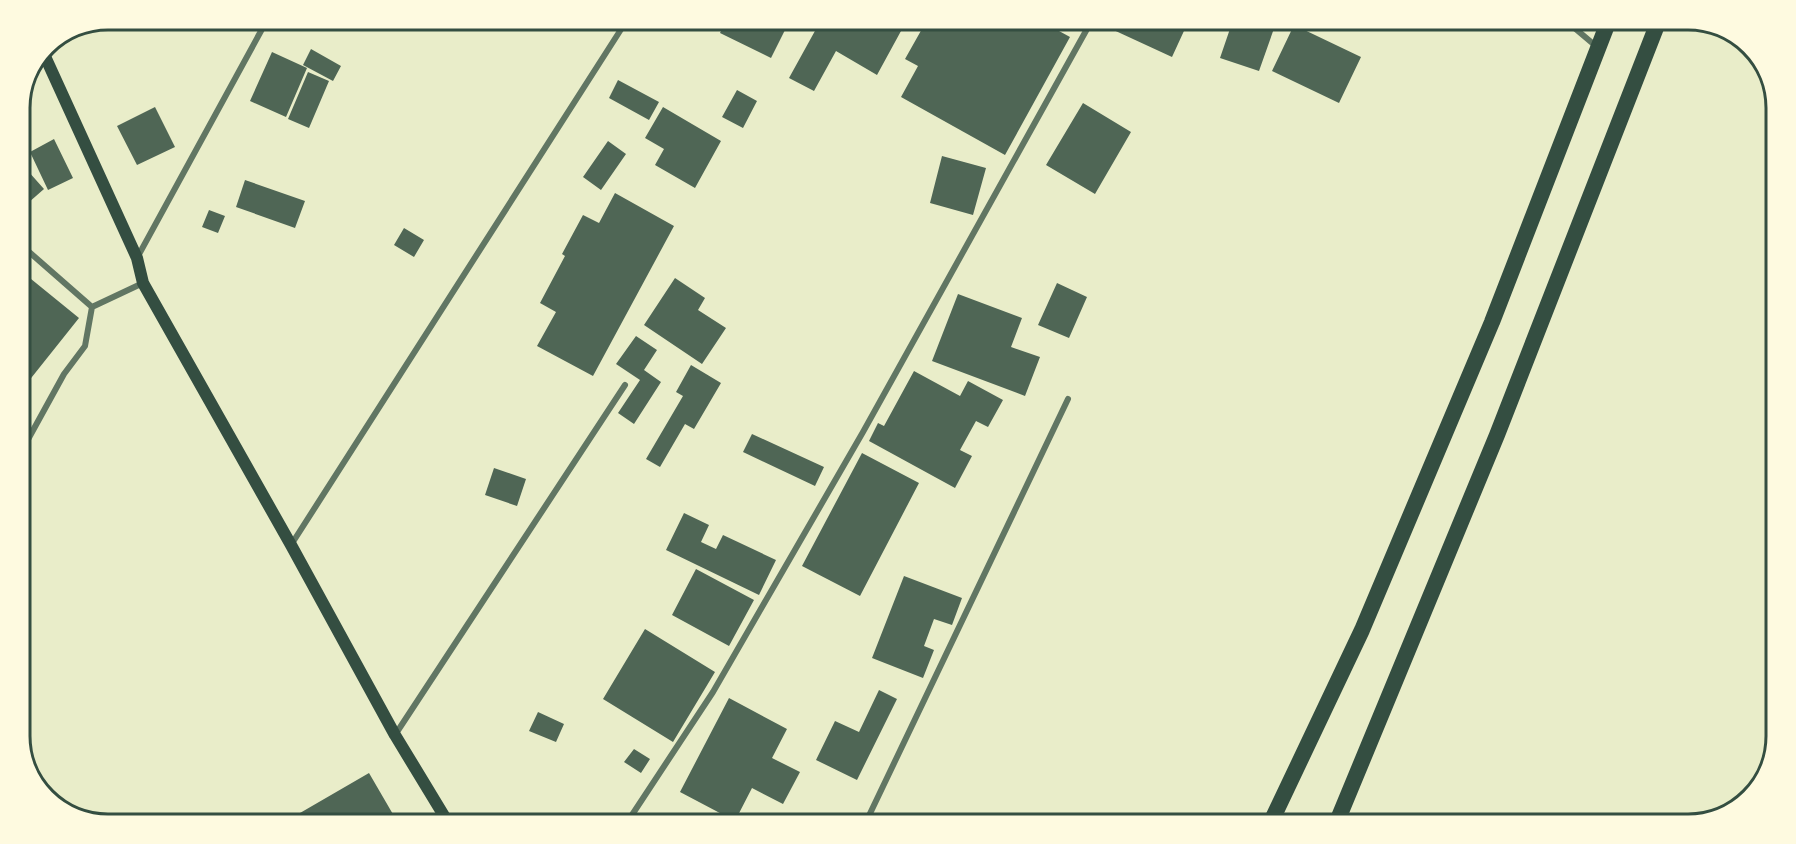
<svg xmlns="http://www.w3.org/2000/svg" width="1796" height="844" viewBox="0 0 1796 844" font-family="Helvetica,sans-serif">
<rect width="100%" height="100%" fill="#e9edc9"/>
<path fill="#4f6655" d="M726,20H790L771,58L720,33Z
M821,20H888L886,23L901,31L877,75L836,51L814,91L789,78Z
M927,20H1039L1070,37L1005,155L901,97L918,66L905,59Z
M1110,20H1189L1172,57L1107,27Z
M1233,20H1277L1259,71L1220,58Z
M1294,25L1361,57L1339,103L1272,71Z
M311,49L341,66L333,81L303,65Z
M272,52L307,68L286,117L250,101Z
M308,72L329,81L309,128L288,119Z
M618,80L659,102L649,120L609,98Z
M737,90L757,101L743,128L722,117Z
M1083,103L1131,132L1095,194L1046,165Z
M155,107L175,147L137,165L117,126Z
M663,107L721,141L695,188L655,165L664,149L645,138Z
M54,139L73,178L48,190L30,152Z
M608,141L626,154L601,190L583,177Z
M942,156L986,168L973,215L930,203Z
M20,162L44,189L20,210Z
M245,180L305,201L295,228L236,207Z
M615,193L674,226L593,376L537,346L556,312L540,303L565,256L562,254L583,215L599,223Z
M209,210L225,216L218,233L202,227Z
M404,228L424,240L414,257L394,245Z
M20,270L79,318L20,392Z
M675,278L705,298L698,310L726,328L702,364L644,325Z
M1057,283L1087,297L1069,338L1038,325Z
M958,294L1022,318L1011,347L1040,357L1025,396L932,361Z
M636,336L657,350L644,370L661,382L634,424L618,413L640,380L616,364Z
M691,365L721,383L694,429L685,424L660,467L646,459L683,396L676,392Z
M914,371L960,396L968,381L1003,400L988,427L976,421L960,450L972,456L955,488L869,441L878,423L884,426Z
M752,434L824,467L815,486L743,452Z
M862,453L919,483L860,596L802,566Z
M494,468L526,479L517,506L485,495Z
M684,513L709,525L701,542L716,549L723,535L776,560L759,595L666,550Z
M696,569L754,600L729,646L672,615Z
M904,576L962,598L952,625L934,619L924,646L934,650L923,678L872,658Z
M645,629L715,672L673,742L603,699Z
M879,690L897,699L857,780L816,760L835,721L859,732Z
M729,698L787,729L772,758L800,772L783,804L752,788L735,821L680,792Z
M538,712L564,724L556,742L529,731Z
M634,749L650,759L641,773L624,762Z
M369,773L394,816L379,824H281Z
M257,813L264,824H247L244,820Z"/>
<g fill="none" stroke-linecap="round" stroke-linejoin="round">
<path stroke="#617663" stroke-width="6" d="M1565,20L1597,47
M20,244L92,307
M137,258L267,20
M20,454L64,374L85,346L92,307L143,283
M291,545L627,20
M395,735L625,385
M626,824L713,692L863,432L1092,20
M865,824L1068,399"/>
<path stroke="#344e41" stroke-width="12" d="M43,52L137,258L143,283L291,545L395,735L449,824"/>
<path stroke="#344e41" stroke-width="16" d="M1270,824L1362,630L1492,322L1609,20
M1336,824L1497,435L1659,20"/>
</g>
<path d="M0 0H1796V844H0ZM108 30H1688A78 78 0 0 1 1766 108V736A78 78 0 0 1 1688 814H108A78 78 0 0 1 30 736V108A78 78 0 0 1 108 30Z" fill="#fefae0" fill-rule="evenodd"/>
<path fill="none" stroke="#344e41" stroke-width="3" d="M108 30H1688A78 78 0 0 1 1766 108V736A78 78 0 0 1 1688 814H108A78 78 0 0 1 30 736V108A78 78 0 0 1 108 30Z"/>
</svg>
